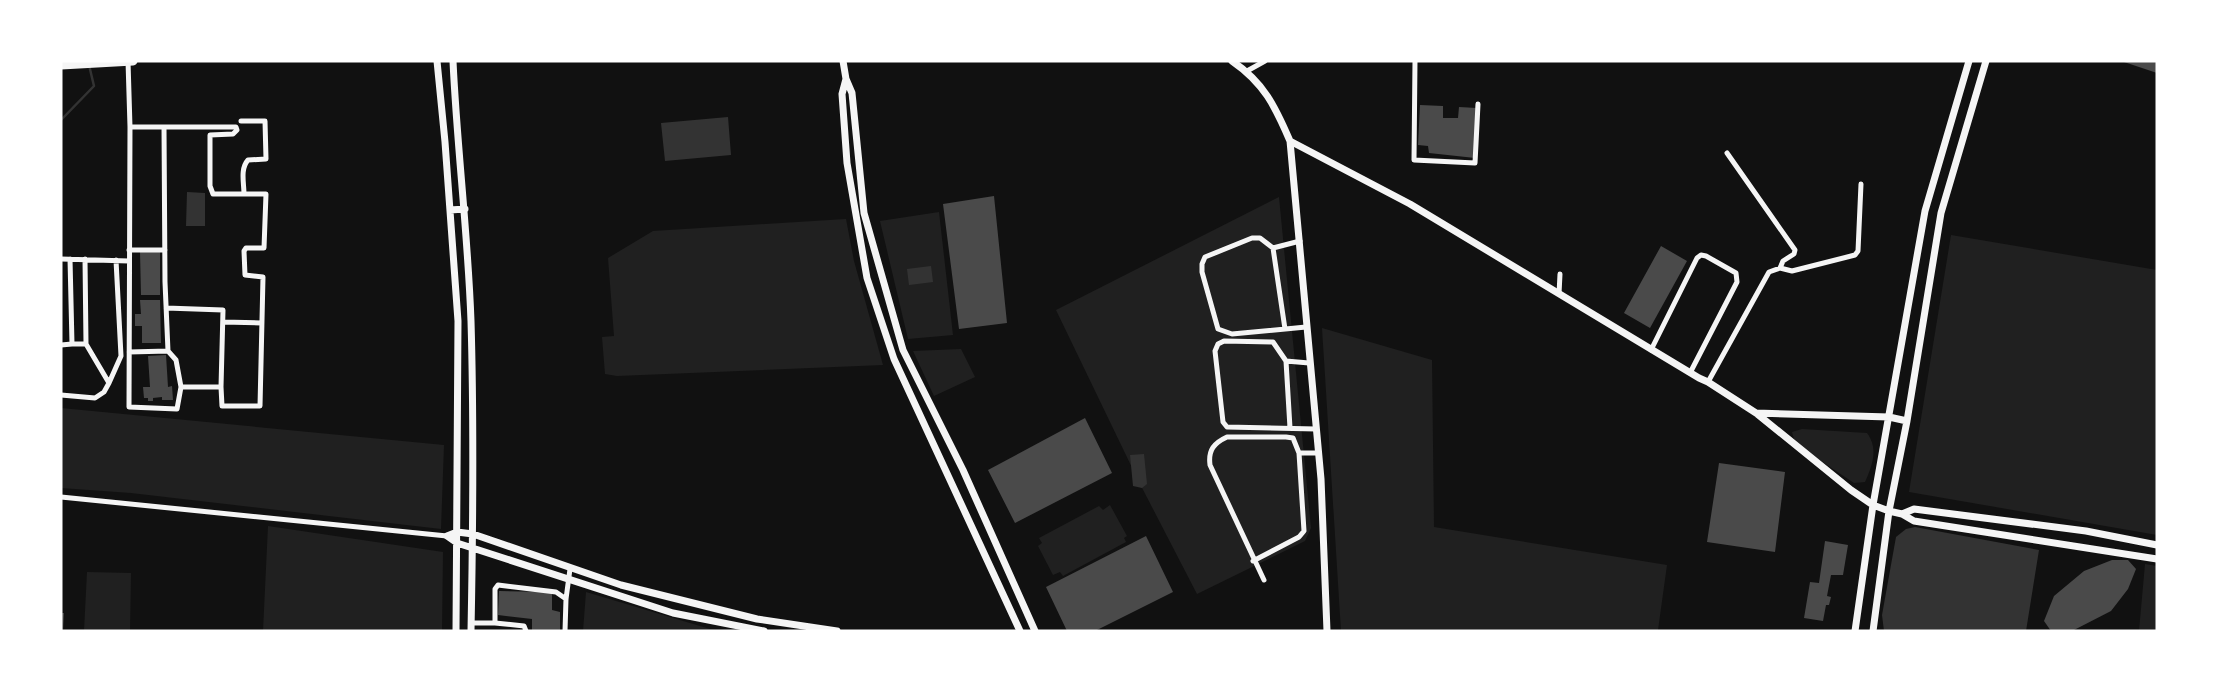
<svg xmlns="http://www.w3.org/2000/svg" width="2218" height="692" viewBox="0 0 2218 692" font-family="Georgia,serif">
<rect width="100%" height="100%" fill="#111"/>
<path fill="#202020" d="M1279,197L1311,528L1305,541L1197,594L1138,480L1056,310Z
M939,212L953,335L908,339L880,221Z
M846,219L854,261L883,365L617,376L605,374L602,337L614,336L608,258L653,231Z
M1951,235L2157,270V535L1909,492Z
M1322,328L1432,360L1434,527L1667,565L1658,630L1341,631Z
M961,349L975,377L934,396L913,351Z
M61,408L444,445L441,529L131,493L61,488Z
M1802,429L1867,433C1879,449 1872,466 1865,482L1854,483L1800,447L1794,439L1792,432Z
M1110,505L1127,536L1124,538L1126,542L1063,576L1060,572L1053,575L1038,546L1042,543L1039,538L1099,506L1103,510Z
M268,526L443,552L442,631H263Z
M2145,564L2157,566V631H2139Z
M87,572L131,573L130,631H84Z
M586,592L710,629L720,631H583Z"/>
<path fill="#333" d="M728,117L731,155L665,161L661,123Z
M187,192L205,193V226H186Z
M931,266L933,282L909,285L907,269Z
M1144,454L1147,484L1142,488L1133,486L1130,455Z
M1915,527L2039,550L2026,631H1884L1882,615L1896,537L1906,529Z"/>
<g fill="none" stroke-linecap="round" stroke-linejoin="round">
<path stroke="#333" stroke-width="2.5" d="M61,120L94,86L89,65"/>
</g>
<path fill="#4a4a4a" d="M2124,61H2157V73L2124,62Z
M1420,105L1443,106V118H1458L1459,107L1477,108L1475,158L1429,153L1428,146L1418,145Z
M994,196L1007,323L959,329L943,204Z
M1661,246L1687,261L1650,328L1624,313Z
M140,252H160V295H141Z
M140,300H160L161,343H142V326H135V314H141Z
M166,355L168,387L172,386L173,400H162V397L153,398V401H148V398H144L143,387H150L148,356Z
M1085,418L1112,473L1015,523L988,470Z
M1719,463L1785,472L1775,552L1707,542Z
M1146,536L1173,592L1095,631H1067L1046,587Z
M1825,541L1848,545L1843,575H1831L1827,596L1831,597L1829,605H1826L1823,621L1804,618L1810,582L1819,583Z
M2112,560H2128L2136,569L2128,589L2111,611L2074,630L2051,631L2044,621L2054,596L2084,571Z
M499,591L552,592V610L560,612V631H532V619L498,615Z
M61,613H64L63,631H61Z"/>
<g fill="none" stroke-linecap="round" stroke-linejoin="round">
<path stroke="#f5f5f5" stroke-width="5" d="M128,61L130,127L129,407L177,409L181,387H221L222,406H260L263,277L245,275L244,251L246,248H264L266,194H213L210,186V135L233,134L237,130L236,127H130
M1415,61L1414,160L1475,163L1478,104
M1247,71L1265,61
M241,121H265L266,159L248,160C240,169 244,183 244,194
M164,127L165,282L168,351L176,360L181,387
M1727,153L1795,250L1794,254L1783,261L1780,268
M1300,241L1273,248L1260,238H1252L1205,257L1202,264V272L1218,329L1232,334L1306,327
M1273,248L1285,329
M129,250H165
M61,259L129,261
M85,259L86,344
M1559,294L1560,274
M166,308L223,310L221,387
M223,322L261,323
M61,345L72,344L70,259
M1651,350L1697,258L1701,255L1706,256L1736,273L1737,282L1690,373
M129,352L168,351
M1286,361L1290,428
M1309,363L1286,361L1273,342L1224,341L1218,344L1215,351L1223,422L1227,427L1316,429
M1708,382L1769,272L1780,268L1792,271L1855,255L1858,251L1861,184
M109,383L121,356L116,260
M61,395L95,398L104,392L109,383L86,344H72
M61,497L447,536
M1253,561L1299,537L1304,531L1299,453
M1264,580L1210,465C1208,450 1214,443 1227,437H1286L1293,438L1299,453H1318
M471,623H495
M526,631L524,626L495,623V589L498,585L556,592L566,599
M565,631L566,599L570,569"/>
<path stroke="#f5f5f5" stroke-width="7" d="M437,61L445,142L458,321L456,631
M453,61C457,148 468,234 471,321C474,424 473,528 471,631
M843,61L846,79L852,93L864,213L903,350L963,470L1035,631
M1232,61C1264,83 1275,106 1290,141L1321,479L1327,631
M846,79L842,94L847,163L867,278L894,359L1020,631
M1290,141L1410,204L1699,378L1708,382L1756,413L1851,490L1873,505L1889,511L1902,514L1914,521L2157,559
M450,210L465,209
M1756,413L1889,417L1907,421
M1902,514L1914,509L2086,531L2157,545
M764,631L673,613L457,543L447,536L457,532L473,534L621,585L757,619L837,631
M1855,631L1873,505L1925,211L1969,61
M1873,631L1889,511L1907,421L1941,213L1986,61"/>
<path stroke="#f5f5f5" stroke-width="9" d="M61,65L133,61"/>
</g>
<rect width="2218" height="692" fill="none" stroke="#ffffff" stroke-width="125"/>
</svg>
